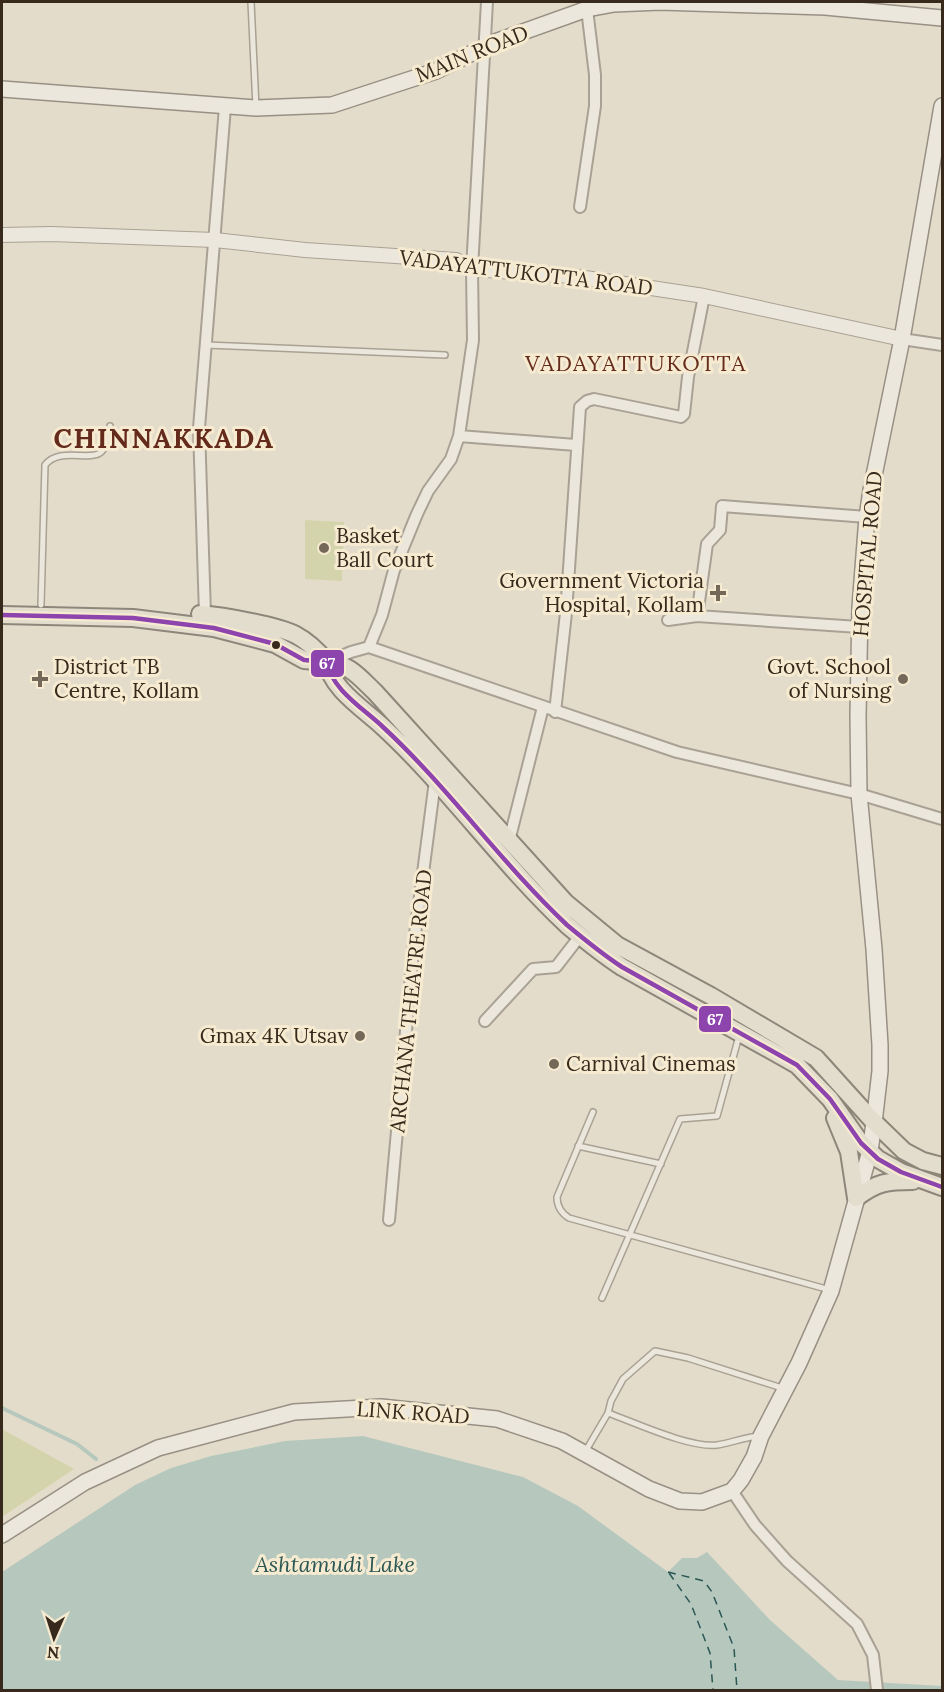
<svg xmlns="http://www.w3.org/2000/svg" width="944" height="1692" viewBox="0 0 944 1692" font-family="Lora,serif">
<rect width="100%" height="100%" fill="#e4dcca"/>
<path fill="#d4d4ac" d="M305,520L344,522L342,581L305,579Z
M2,1429L74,1469L2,1517Z"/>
<path fill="#b6c8bd" d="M363,1436L523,1477L578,1506L668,1572L682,1558H697L707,1552L770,1620L838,1680L942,1686V1690H2V1572L135,1485L171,1468L211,1456L285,1441Z"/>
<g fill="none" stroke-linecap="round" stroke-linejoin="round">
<path stroke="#b6c8bd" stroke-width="4" d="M2,1408L77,1444L96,1459"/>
<path stroke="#2b5754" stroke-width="1.5" stroke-dasharray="8 6" stroke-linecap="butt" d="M668,1572L704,1581L712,1592L734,1648L737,1690
M669,1573L691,1604L710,1653L713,1690"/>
<g stroke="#a9a194" stroke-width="8">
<path id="service" d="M251,2L256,107
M206,345L445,355
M41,605L45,465C59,447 88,461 100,453C107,448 108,434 110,426
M593,1112L557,1197C557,1207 561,1213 569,1218L830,1290
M578,1146L661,1164
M602,1298L680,1119L717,1116L739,1036
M608,1413C636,1423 689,1448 717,1445C731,1443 745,1437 759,1436
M585,1452L608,1413L611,1401L623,1379L655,1351L688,1358L785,1389"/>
</g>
<g stroke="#a9a194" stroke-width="14">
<path id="minor" d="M580,207L595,106V75L587,9
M902,339L942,345
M459,436L576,445
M205,614L199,428L225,107
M697,616L859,627
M668,620L697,616L707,544L720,530L722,506L867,517
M369,647L382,615L394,570L417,514L428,491L451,459L459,436L473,340L472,269L487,2
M330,661L351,652L369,647L677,752L859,794L942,819
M555,712L566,613L580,407L587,401L594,399L681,417L684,414L688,377L704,296
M509,841L543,707
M485,1021L533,969L556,967L580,936
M389,1220L414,942L435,781
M732,1491L755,1525L787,1561L857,1624L873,1655L877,1690"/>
</g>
<g stroke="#a9a194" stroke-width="16">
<path id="tertiary" d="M2,235L51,234L215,240L305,250L456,260L472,269L572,276L704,296L902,339"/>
</g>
<g stroke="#989084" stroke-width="18">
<path id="secondary" d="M2,89L256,108L332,105L436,71L492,43L587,9L614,4L660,2L825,7L942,18
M2,1535L85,1482L158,1448L294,1412L381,1407L497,1419L562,1441L649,1489L680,1501L702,1502L732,1491L741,1480L754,1457L761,1436L799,1363L831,1291L870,1151L874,1123L880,1071V1045L874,949L859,794L858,716L860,607L867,517L871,490L902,339L942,106"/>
</g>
<g stroke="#8e867a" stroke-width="20">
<path id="primary" d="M200,614C223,616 276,625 296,635C309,642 318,651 327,662C349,663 360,678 375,692L566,903L617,945L711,996L816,1058L872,1120L904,1151L923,1161L942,1166
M2,615L133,618L214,628L275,644L304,660L327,662C331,689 364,709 383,727C449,788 501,863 567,925C585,940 602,954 622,967L797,1065L830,1099L861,1143L878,1159L901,1172L942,1187
M835,1118L849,1152L856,1198C877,1182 887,1181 913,1181"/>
</g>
<use href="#service" stroke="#ece7dc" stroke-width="5"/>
<use href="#minor" stroke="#ece7dc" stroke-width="10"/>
<use href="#tertiary" stroke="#ece7dc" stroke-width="14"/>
<use href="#secondary" stroke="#ece7dc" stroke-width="15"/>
<use href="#primary" stroke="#e3ddcd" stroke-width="16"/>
<g stroke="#f6ebd0" stroke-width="9">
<path id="bus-1" d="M2,615L133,618L214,628L275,644L304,660L327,662C331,689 364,709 383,727C449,788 501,863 567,925C585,940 602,954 622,967L797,1065L830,1099L861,1143L878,1159L901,1172L942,1187"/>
</g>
<use href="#bus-1" stroke="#8e44ad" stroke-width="4.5"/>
</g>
<g fill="#746859" stroke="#f6ebd0" stroke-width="2">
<circle cx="324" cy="548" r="6"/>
<path d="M715 584h6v6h6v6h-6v6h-6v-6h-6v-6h6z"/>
<path d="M37 670h6v6h6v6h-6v6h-6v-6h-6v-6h6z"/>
<circle cx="903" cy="679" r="6"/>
<circle cx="360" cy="1036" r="6"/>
<circle cx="554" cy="1064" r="6"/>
</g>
<circle fill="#37291c" stroke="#f6ebd0" stroke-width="2" cx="276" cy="645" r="5"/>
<g text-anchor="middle" stroke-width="6" stroke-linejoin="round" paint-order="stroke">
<g font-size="21" fill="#37291c" stroke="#f6ebd0">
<text transform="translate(472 54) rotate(-22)" y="7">MAIN ROAD</text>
<text transform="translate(526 273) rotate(7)" y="7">VADAYATTUKOTTA ROAD</text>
<text transform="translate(868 554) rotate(-85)" y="7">HOSPITAL ROAD</text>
<text transform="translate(411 1001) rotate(-84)" y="7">ARCHANA THEATRE ROAD</text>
<text transform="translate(413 1413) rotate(4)" y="7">LINK ROAD</text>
</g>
<g font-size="21" fill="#37291c" stroke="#f6ebd0" text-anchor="start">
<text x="336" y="543">Basket<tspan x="336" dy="24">Ball Court</tspan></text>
<text x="704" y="588" text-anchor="end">Government Victoria<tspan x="704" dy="24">Hospital, Kollam</tspan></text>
<text x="54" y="674">District TB<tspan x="54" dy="24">Centre, Kollam</tspan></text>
<text x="891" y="674" text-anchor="end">Govt. School<tspan x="891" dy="24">of Nursing</tspan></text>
<text x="348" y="1043" text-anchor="end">Gmax 4K Utsav</text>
<text x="566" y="1071">Carnival Cinemas</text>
</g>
<g font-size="22" letter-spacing="1.5" fill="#642a1b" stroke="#f6ebd0">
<text x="636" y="371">VADAYATTUKOTTA</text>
</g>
<g font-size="22" font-style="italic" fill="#2b5754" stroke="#f6ebd0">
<text x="335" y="1572">Ashtamudi Lake</text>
</g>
<g font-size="27" font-weight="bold" letter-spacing="1.5" fill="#642a1b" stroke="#f6ebd0">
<text x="164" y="448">CHINNAKKADA</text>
</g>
</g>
<g stroke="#f6ebd0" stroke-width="2">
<rect x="310" y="649" width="35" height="29" rx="6" fill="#8e44ad"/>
<rect x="698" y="1005" width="34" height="28" rx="6" fill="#8e44ad"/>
</g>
<g font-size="16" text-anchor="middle" font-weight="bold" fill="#fff">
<text x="327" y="669">67</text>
<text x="715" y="1025">67</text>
</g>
<rect width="944" height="1692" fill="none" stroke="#37291c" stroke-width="6"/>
<g transform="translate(54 1638) rotate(183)" stroke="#f6ebd0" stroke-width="4.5" paint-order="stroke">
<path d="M0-4.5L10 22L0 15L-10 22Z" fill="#37291c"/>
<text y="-9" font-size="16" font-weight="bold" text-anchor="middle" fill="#37291c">N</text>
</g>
</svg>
